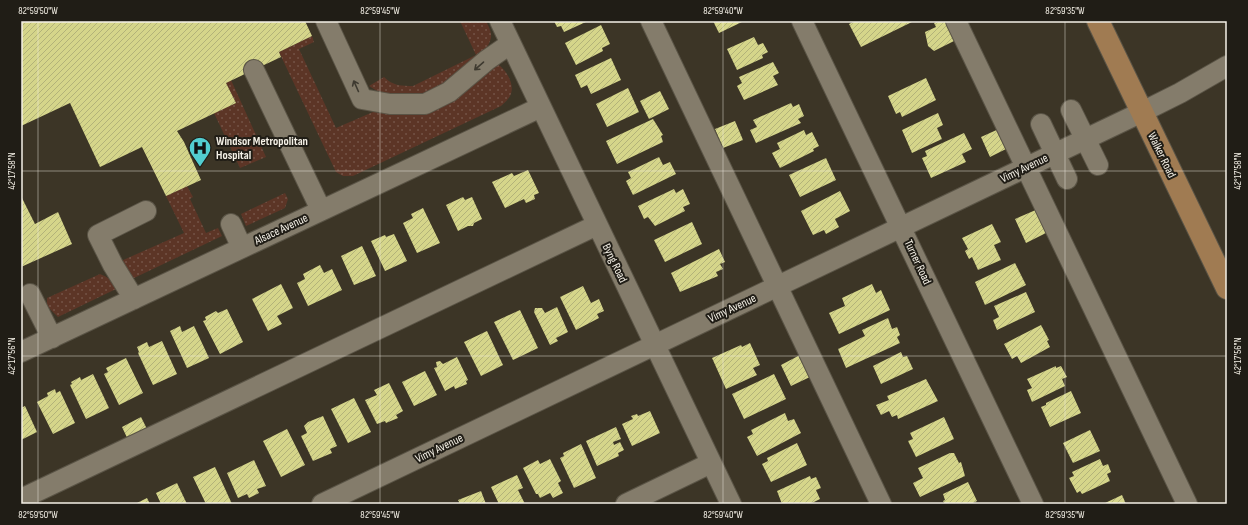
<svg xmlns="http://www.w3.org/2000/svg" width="1248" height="525" viewBox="0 0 1248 525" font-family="'Sofia Sans Condensed',sans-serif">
<defs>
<pattern id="grass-dots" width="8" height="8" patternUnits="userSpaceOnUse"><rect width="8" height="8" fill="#5c3526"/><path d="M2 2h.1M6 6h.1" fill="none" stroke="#745346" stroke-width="1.8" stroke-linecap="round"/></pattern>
<pattern id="building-hatch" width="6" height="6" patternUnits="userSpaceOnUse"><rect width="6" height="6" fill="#d5d58a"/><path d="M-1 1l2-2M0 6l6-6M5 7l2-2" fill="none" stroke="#b2b279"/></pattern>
</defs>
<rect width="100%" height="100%" fill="#3c3526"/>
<path fill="url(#grass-dots)" d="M460,21H486C493,35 493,37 485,51L429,96H391L377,91L369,86L384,77C393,86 402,86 413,86L476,55Z
M312,36L314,42L299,49L336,128L373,112L401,110L496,63C506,69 516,85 510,96C508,100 504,103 501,106L353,176H343L336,172L279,52Z
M231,80L266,157L240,168L214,113L236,103L226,83Z
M187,186L193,197L190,199L206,233L218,228L222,236L132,279L121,261L184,233L166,196Z
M285,193L288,199L285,208L246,226L241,214Z
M100,274C107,277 114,280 116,289L58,317L47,306V298Z"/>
<path fill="url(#building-hatch)" d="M21,21H305L312,36L279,52L281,57L226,83L236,103L177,131L184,142L201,180L166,196L142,147L100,167L70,103L21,126Z
M554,21H588L564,32L561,26L557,27Z
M713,21H744L719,33Z
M855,21H914L861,47L849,24Z
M939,21H947L956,40L934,51L928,46L925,32L936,27L934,23Z
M601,25L610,44L602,48L603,51L576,65L565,43Z
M754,37L758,45L763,43L768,52L762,55L763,58L737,70L727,49Z
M611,58L621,80L591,94L587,85L581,88L575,75Z
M773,62L779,73L773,76L778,85L744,100L737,86L742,83L739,77Z
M926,78L936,100L902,117L900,112L896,114L888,96Z
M628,88L639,112L607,127L596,104Z
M660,91L669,109L649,119L640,101Z
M791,103L793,107L799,104L804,116L798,119L801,123L756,143L750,130L757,127L753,120Z
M938,113L943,125L937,128L942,139L912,153L902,130Z
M653,119L663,135L661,136L663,142L617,164L606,141Z
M735,121L743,140L723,148L715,129Z
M1001,128L1010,147L990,157L981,137Z
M804,130L806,135L812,132L819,146L813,149L814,151L780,168L772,153L780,149L777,143Z
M964,133L972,149L962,154L966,162L931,178L922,158L927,156L925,151Z
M659,157L663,165L670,162L676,174L633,195L626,181L631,178L628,172Z
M826,158L836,180L800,197L789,175Z
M528,170L539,193L534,195L535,199L526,203L524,199L505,208L492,182L512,173L514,176Z
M674,189L676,193L683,189L690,204L683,207L685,211L655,226L648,217L644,219L638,206Z
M840,191L850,211L835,219L839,227L826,234L824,230L813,235L801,211Z
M21,196L35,224L58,212L72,244L21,267Z
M463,197L465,200L472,197L482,219L474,223L473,226H468L458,231L446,205Z
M423,208L440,243L417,253L403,223L413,218L411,214Z
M1038,209L1048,232L1026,243L1015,219Z
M692,222L702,244L665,262L654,240Z
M992,224L1001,242L994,245L1001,260L978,270L972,257L969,259L965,251L968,249L962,238Z
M394,234L407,261L385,271L371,241L385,235L386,237Z
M362,246L376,276L354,285L341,256Z
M719,249L725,262L720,264L723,269L716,272L718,276L680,292L671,273Z
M1015,263L1026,285L985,305L975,282Z
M320,265L324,273L332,269L342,290L308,306L297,283L305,279L303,274Z
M281,284L293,308L277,316L282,324L268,331L252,299Z
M872,284L876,293L881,290L890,310L839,334L829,313L845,306L842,298Z
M583,286L591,303L599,299L604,311L597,314L599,318L576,330L560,297Z
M1026,292L1035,312L997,330L993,320L999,317L994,306Z
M557,307L568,332L556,338L558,341L550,345L534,312L535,308H542L545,313Z
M227,309L243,342L220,354L203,321L206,320L205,317L216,311L218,313Z
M520,310L538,348L513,360L494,322Z
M888,318L892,329L897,327L900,335L897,337L900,343L846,368L838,349L865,336L862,330Z
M1041,325L1049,340L1047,341L1050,347L1021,363L1017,356L1012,359L1004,344Z
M180,326L182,332L194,326L209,358L187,368L170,331Z
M487,331L503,365L481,376L464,342Z
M162,341L177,374L153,385L138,353L139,352L137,347L147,342L149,347Z
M750,343L760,365L753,368L757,375L726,389L712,358L741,345L742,347Z
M901,352L903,357L907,356L913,369L881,384L873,366Z
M800,355L810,377L791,386L781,365Z
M457,357L468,380L466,381L467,384L455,389L454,386L445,391L434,368L437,367L436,362L440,361L443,364Z
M126,358L143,393L119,405L104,374L108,372L106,368Z
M1056,366V368L1061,366L1067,377L1062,379L1065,386L1032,402L1027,390L1032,388L1027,379Z
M425,371L437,395L414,406L402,382Z
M93,374L109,408L86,419L70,385L72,384L71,382L80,377L81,380Z
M774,374L786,399L744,419L732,394Z
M926,379L938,401L898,419L897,415L892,417L889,411L881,415L876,405L889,400L887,396Z
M389,383L403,411L396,415L398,418L386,423L385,421L377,424L365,400L377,395L374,390Z
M55,389L56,393L60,391L75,423L53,434L37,402L48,396L47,393Z
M1071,391L1081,413L1050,427L1041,407L1046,405V403Z
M354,398L371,432L348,443L331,409Z
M25,406L37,432L21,440V408Z
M650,411L660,433L632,446L622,424L633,419L631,416L637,414L638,416Z
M785,413L788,421L794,419L801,433L757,456L747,437L753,434L751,430Z
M323,416L337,446L330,449L332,453L313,461L301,436L307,433L304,426L308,422Z
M141,417L151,437L131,446L122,427Z
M944,417L954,439L916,457L908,441L913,439L910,433Z
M616,427L621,439L613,442L614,445L620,442L624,450L618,453L619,456L597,466L586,441Z
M287,429L305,465L281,477L263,441Z
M1090,430L1100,451L1073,463L1063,443Z
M797,443L807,465L771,482L762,464L768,461L767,458Z
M581,444L596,478L574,488L560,458L564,456L563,453Z
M950,453H954L959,463L961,462L965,476L920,497L913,483L923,478L918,468Z
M550,459L561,481L558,483L563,493L553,498L550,493L540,498L538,494H536L523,468L538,460L540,464Z
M1100,459L1103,466L1108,464L1111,472L1107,474L1110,481L1082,494L1080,491L1077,493L1069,478L1074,476L1072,472Z
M254,460L266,486L257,489L259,493L249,498L247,494L238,498L227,473Z
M215,467L232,504H206L193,477Z
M517,475L523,488L518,490L525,504H499L491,487Z
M810,476L811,479L816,477L821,488L816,490L820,499L810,504H782L777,491Z
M968,482L977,501L971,504H945L943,501L945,500L943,494Z
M177,483L187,504H161L156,493Z
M481,491L486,504H460L458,500Z
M1122,495L1126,504H1103Z
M147,498L150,504H135Z"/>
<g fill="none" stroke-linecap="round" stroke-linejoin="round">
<g stroke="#5a5446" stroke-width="22">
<path id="minor" d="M326,21L362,99L390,104H425L449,92L487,60L510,44
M500,21L731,504
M651,21L881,504
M802,21L1033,504
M956,21L1187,504
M254,70L321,210
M1071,110L1098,165
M1041,124L1067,179
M231,224L242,248
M30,294L52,338
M134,299L113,265L98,235L146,211
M21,352L541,107
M21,499L597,225
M322,504L1142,112L1180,93L1227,66
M626,504L711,463"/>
</g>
<g stroke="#5a5446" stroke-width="24">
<path id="major" d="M1098,21L1227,288"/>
</g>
<use href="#minor" stroke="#847c6b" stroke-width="20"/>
<use href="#major" stroke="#a07b52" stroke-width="22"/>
</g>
<defs><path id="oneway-shaft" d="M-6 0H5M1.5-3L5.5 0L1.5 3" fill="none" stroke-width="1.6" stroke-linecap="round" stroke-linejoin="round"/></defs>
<g stroke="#3e3a30">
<use href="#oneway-shaft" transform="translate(479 66) rotate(139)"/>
<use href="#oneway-shaft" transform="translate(356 86) rotate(-114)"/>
</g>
<path fill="none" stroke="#f5f1e7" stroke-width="1" stroke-opacity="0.45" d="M38,21V504M380,21V504M723,21V504M1065,21V504M21,171H1227M21,356H1227"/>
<defs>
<g id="hospital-pin" transform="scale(1.15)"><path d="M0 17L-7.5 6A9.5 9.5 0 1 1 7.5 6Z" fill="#52cdd0" stroke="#201d16"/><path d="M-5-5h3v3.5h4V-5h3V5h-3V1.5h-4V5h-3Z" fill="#111"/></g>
</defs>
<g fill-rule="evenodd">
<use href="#hospital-pin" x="200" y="148"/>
</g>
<g text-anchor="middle" stroke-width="4" stroke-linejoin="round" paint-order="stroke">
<g font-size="12" font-weight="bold" fill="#f5f1e7" stroke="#201d16" text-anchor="start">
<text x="216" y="145">Windsor Metropolitan<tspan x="216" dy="14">Hospital</tspan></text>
</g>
<g font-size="12" fill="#f5f1e7" stroke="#201d16">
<text transform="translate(1162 155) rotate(64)" y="4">Walker Road</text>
<text transform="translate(1024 168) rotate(-26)" y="4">Vimy Avenue</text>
<text transform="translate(281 229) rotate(-25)" y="4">Alsace Avenue</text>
<text transform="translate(918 262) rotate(65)" y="4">Turner Road</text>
<text transform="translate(615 263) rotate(64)" y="4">Byng Road</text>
<text transform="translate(732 308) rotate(-25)" y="4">Vimy Avenue</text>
<text transform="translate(439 448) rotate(-26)" y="4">Vimy Avenue</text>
</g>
</g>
<rect width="1248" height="525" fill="none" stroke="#201d16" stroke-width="44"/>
<rect x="22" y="22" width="1204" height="481" fill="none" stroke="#f5f1e7" stroke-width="1.5"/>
<g font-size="10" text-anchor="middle" fill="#f5f1e7">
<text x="38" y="14">82°59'50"W</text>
<text x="380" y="14">82°59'45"W</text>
<text x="723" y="14">82°59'40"W</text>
<text x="1065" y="14">82°59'35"W</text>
<text transform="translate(11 171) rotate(-90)" y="4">42°17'58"N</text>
<text transform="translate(1237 171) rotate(-90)" y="4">42°17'58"N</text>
<text transform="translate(11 356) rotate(-90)" y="4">42°17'56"N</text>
<text transform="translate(1237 356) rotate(-90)" y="4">42°17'56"N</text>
<text x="38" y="518">82°59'50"W</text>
<text x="380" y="518">82°59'45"W</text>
<text x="723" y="518">82°59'40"W</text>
<text x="1065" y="518">82°59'35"W</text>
</g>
</svg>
